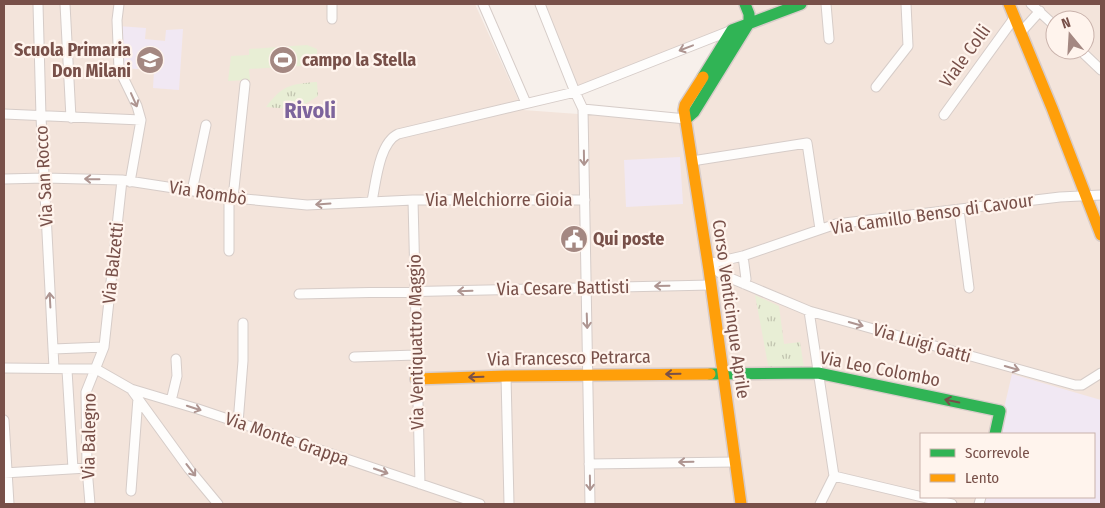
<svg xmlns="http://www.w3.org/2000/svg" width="1105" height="508" viewBox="0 0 1105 508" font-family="'Fira Sans Condensed',sans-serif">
<defs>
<pattern id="grass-tufts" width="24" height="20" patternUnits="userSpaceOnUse" patternTransform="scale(1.25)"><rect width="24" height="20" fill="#e8eed5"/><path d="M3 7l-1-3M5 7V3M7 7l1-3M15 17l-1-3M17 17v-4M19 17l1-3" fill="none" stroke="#c1c3af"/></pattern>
</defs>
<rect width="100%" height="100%" fill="#f7f0eb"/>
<path fill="#f3e4db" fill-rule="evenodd" d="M4,4H475L523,110L688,122L740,24L577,87L543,4H1101V504H4ZM1055,20H1085V50H1055ZM921,434H1094V497H921Z"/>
<path fill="#f1e8f3" d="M118,26L146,28L145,39L165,41L166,30L183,29L179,90L153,88L154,70L120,68Z
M680,157L683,204L626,207L624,160Z
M1012,374L1101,400V504H981L983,497H1094V434H998Z"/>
<path fill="url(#grass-tufts)" d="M317,82L318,96L304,105L303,110L266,107C283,85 290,84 317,82Z
M755,295L779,306L784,344L800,342L804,368L769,370Z"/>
<path fill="#e8eed5" d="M307,45L317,49V65L249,69L250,80L228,81L231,56L249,55V49Z"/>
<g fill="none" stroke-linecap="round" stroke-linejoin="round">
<g stroke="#d6ccc8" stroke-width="11">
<path id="street" d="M38,4L41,117L54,368
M65,4L71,118
M119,4L117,20L119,69L137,106L141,120L130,182
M483,4L526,103
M540,4L575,92L583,109L590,504
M826,4L829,39
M1031,4L1055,26
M332,19V4
M1022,31L1040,11
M1080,50L1101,70
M876,87L908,46L906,4
M583,109L686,119
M4,114L141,120
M944,115L1015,17
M692,161L807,143L820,229
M4,179L45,178L122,180L245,199L307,205L413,200H585
M192,191L206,125
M233,198L245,84
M413,200L420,484
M372,201C376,182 379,143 398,134L575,92L732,30
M959,210L969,288
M229,251V197
M743,256L746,279L744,284
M708,264L723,275L809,311L1075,385H1082L1101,373
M708,264L743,256L836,224L1060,197L1101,195
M299,294L711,285
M809,311L834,476L820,504
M53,349L104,347
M354,357L416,355
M4,368L96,369
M96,369L131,389L198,409L480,504
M67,370L73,469
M506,376L509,504
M131,389L189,469L218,504
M171,401L177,376L176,359
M4,420L9,504
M238,423L243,361V323
M589,464L735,462
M4,473L87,468
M834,476L952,504
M131,491L138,398
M90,504L87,468L86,392L104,347L122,180
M979,504L981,497"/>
</g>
<g stroke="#d8ccc9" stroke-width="14">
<path id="fast" d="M745,4L749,14V23
M703,77L732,30L801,4
M686,119L694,112L749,23
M710,374L818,373L1000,411L995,434"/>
</g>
<g stroke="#d8ccc9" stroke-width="14">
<path id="slow" d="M1009,4L1052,108L1101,235
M703,77L685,105L684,110L709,270L741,504
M416,379L506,376L710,374"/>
</g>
<use href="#street" stroke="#fefdfc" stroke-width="9"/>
<use href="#fast" stroke="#30b455" stroke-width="11"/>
<use href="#slow" stroke="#ff9f0a" stroke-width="11"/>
</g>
<defs><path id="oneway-shaft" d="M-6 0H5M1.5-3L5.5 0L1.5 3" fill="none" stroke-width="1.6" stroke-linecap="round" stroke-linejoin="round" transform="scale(1.25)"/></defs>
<g stroke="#ae9591">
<use href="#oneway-shaft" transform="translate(686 48) rotate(159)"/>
<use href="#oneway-shaft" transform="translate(134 100) rotate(66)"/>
<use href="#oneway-shaft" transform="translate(584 158) rotate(89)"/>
<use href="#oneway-shaft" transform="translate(92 179) rotate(-179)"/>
<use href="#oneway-shaft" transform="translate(323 204) rotate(176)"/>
<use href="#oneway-shaft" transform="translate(662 286) rotate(179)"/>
<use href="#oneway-shaft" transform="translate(465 291) rotate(178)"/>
<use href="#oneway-shaft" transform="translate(50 300) rotate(-93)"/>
<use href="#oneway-shaft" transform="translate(587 321) rotate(88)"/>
<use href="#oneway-shaft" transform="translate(856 324) rotate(16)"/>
<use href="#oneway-shaft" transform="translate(1012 368) rotate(16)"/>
<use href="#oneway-shaft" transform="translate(194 408) rotate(18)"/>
<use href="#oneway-shaft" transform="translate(686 462) rotate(179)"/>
<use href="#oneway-shaft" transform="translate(191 470) rotate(52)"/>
<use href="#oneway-shaft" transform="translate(381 471) rotate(19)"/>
<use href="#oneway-shaft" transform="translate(590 483) rotate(89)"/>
</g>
<g stroke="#785049">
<use href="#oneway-shaft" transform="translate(673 374) rotate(179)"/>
<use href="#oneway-shaft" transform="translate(476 377) rotate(178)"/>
<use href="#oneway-shaft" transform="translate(952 401) rotate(-168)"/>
</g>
<defs>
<g id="school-disc" transform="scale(1.4375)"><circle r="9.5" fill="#a48882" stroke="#fff4ed"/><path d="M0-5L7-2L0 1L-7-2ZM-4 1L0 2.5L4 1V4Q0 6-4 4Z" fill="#fff"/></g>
<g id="stadium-disc" transform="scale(1.4375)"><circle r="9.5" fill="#a48882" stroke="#fff4ed"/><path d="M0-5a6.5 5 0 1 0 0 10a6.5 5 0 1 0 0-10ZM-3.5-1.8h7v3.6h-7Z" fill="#fff"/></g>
<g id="civic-disc" transform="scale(1.4375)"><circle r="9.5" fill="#a48882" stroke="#fff4ed"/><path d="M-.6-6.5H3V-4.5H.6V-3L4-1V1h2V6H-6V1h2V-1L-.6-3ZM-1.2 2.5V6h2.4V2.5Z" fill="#fff"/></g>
</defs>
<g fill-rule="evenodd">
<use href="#school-disc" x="150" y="60"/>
<use href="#stadium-disc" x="283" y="60"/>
<use href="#civic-disc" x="574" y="239"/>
</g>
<g text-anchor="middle" stroke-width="4.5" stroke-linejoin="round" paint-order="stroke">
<g font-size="18" font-weight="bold" fill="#785049" stroke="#fff4ed" text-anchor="start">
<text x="131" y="56" text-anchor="end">Scuola Primaria<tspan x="131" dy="21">Don Milani</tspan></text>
<text x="302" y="66">campo la Stella</text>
<text x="593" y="245">Qui poste</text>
</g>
<g font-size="18" fill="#785049" stroke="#fff4ed">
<text transform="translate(965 56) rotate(-54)" y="6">Viale Colli</text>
<text transform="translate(44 176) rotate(-93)" y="6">Via San Rocco</text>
<text transform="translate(208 193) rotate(9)" y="6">Via Rombò</text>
<text x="499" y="206">Via Melchiorre Gioia</text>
<text transform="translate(932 214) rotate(-8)" y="6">Via Camillo Benso di Cavour</text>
<text transform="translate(113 263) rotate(-84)" y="6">Via Balzetti</text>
<text transform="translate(563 288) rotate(-1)" y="6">Via Cesare Battisti</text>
<text transform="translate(731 309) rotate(82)" y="6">Corso Venticinque Aprile</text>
<text transform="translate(416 342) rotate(-91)" y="6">Via Ventiquattro Maggio</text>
<text transform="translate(922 343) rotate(16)" y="6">Via Luigi Gatti</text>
<text transform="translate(569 358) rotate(-1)" y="6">Via Francesco Petrarca</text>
<text transform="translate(880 369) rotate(11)" y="6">Via Leo Colombo</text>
<text transform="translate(89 436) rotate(-89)" y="6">Via Balegno</text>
<text transform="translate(287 439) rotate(19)" y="6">Via Monte Grappa</text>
</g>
<g font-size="22" font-weight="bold" fill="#7d649c" stroke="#fff4ed">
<text x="310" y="118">Rivoli</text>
</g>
</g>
<rect width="1105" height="508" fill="none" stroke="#785049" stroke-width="10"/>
<rect x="920" y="433" width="175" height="65" fill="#fff4ed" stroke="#c9b2ab"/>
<rect x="930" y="449" width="25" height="8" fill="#30b455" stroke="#c9b2ab"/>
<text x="965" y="458" font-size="15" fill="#785049">Scorrevole</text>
<rect x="930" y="474" width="25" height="8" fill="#ff9f0a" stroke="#c9b2ab"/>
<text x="965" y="483" font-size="15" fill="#785049">Lento</text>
<g transform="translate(1070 35) rotate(342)"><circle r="24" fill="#fff4ed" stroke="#c9b2ab"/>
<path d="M0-4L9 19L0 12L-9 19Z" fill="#a48882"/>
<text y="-8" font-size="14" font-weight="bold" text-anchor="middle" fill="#785049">N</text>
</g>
</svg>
